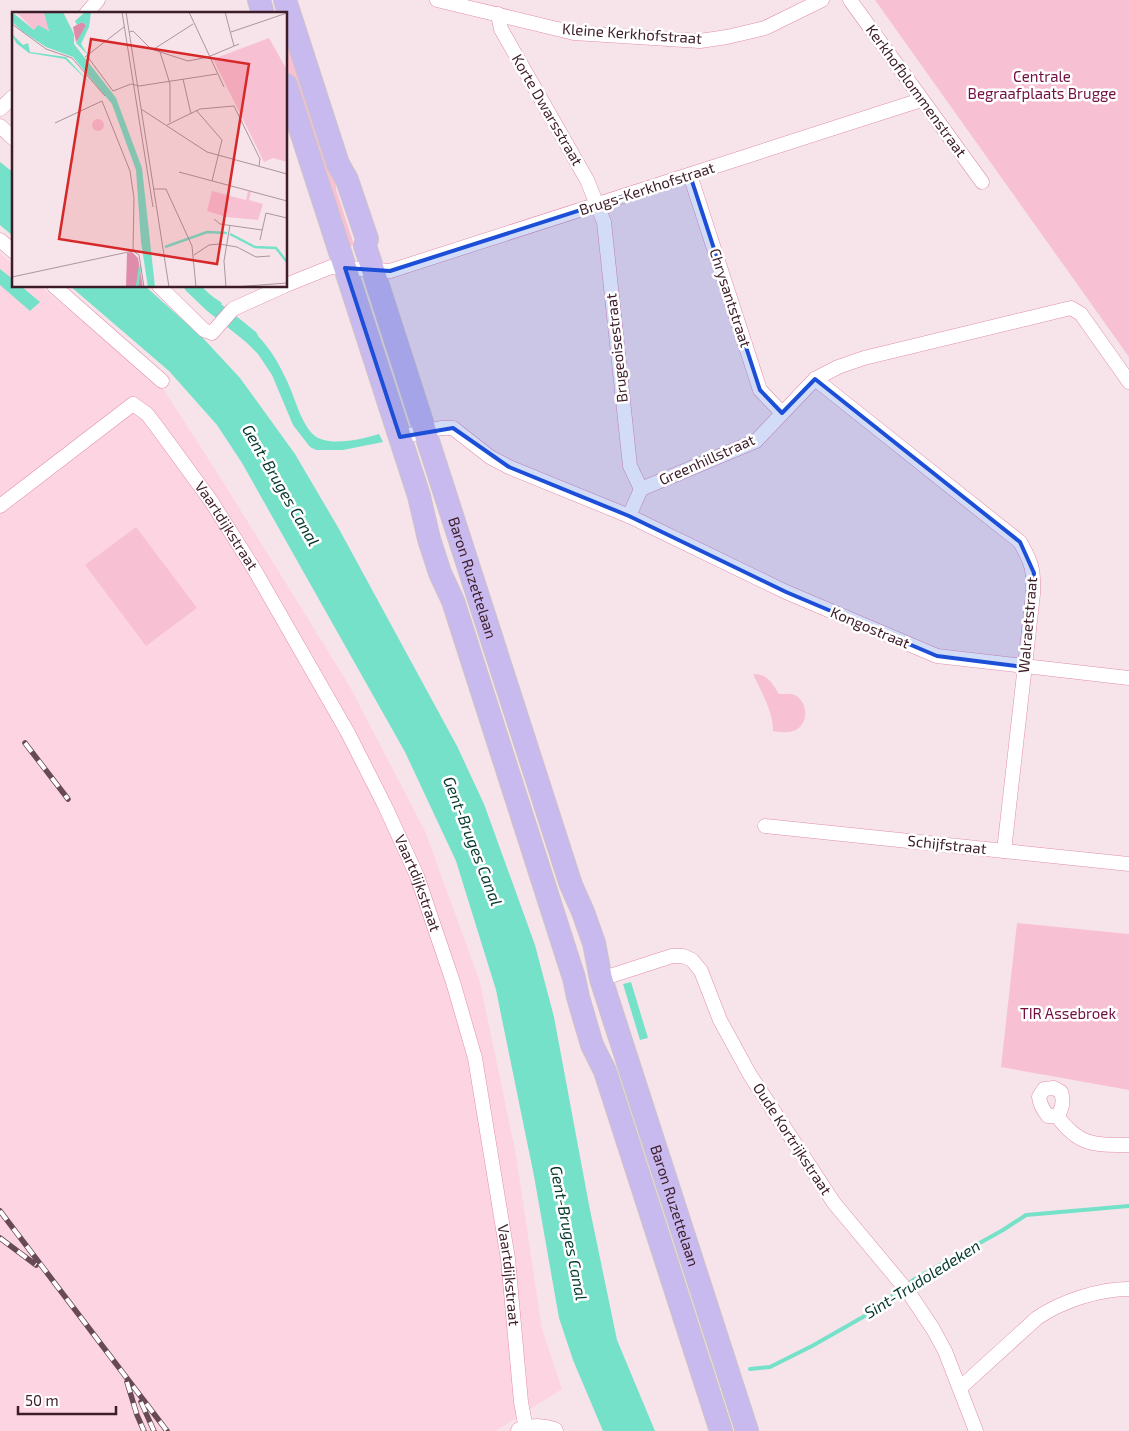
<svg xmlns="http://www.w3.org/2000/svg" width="1129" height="1431" viewBox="0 0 1129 1431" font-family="'Exo 2',sans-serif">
<rect width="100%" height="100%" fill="#f7e4ea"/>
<path fill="#fdd5e2" d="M0,253L14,265V286H40L162,387L220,477L349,685L425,831L480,982L516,1155L542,1329L562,1389L496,1431H0Z"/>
<path fill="#f8c0d3" d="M875,0H1129V357Z
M286,27L336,181V189L354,245L349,247L333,193L326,190L286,65Z
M136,527L197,608L146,646L85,565Z
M753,674C768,674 772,683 779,694C784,694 790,693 795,695C809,703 809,726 793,731C786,733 779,732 773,731C773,711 762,693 753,674Z
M1017,923L1129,934V1090L1001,1067Z"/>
<path fill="#75e1c8" d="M0,162L14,173V237L0,225Z
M0,269L14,280V286H21L40,302L30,311L0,285Z
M70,286H145L202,337L240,378L295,454L339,529L457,746L484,804L535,945L554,1017L589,1205L617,1340L655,1431H603L573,1360L559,1318L534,1176L496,990L456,861L405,752L242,463L217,425L169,371Z
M183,286H197L222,303L213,313Z
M241,320C264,340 274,353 287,381C295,397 301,425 315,436C330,447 363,439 379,434L383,442L343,450H316L310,447L293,425L272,375L258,354L233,329Z
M631,982L648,1038L640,1040L623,984Z"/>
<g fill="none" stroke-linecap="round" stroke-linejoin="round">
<path stroke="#75e1c8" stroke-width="4" d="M750,1369L770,1367L812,1346L870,1313L913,1280L1003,1230L1026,1215L1129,1206"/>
<path stroke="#75e1c8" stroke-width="14" d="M191,286L211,305L251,337"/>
<g stroke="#e28dad" stroke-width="15">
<g id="minor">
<path d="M437,0L574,33L700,41L727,37L765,28L822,0"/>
<path d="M850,0L982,182"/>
<path d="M86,14L98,0"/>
<path d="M498,14L501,29L587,180L604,222L630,466L641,489"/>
<path d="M0,109L14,96"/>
<path d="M0,126L14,139"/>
<path d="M690,175L760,390L782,413"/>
<path d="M0,240L14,252"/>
<path d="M286,285L331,267L390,271L921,100"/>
<path d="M54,286L162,381"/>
<path d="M159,286L204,330L212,333L233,309L284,286"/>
<path d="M815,379L1020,542C1032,563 1034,570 1033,594L1004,851"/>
<path d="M400,437L441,428H453L490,457L509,467L629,516L786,592L937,656L1129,678"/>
<path id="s1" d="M0,506L133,404L147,414L157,427L211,501L254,569L348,733L385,806L417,876L453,982L475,1058L508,1259L521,1402L526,1429"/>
<path d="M629,516L641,489L756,441L815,379L838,367L864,358L1071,308L1081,314L1129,382"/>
<path d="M765,826L1129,864"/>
<path d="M601,979L672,956H683L692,960L701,971L720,1020L750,1075L834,1203L909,1293L933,1329L945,1351L976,1431"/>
<path d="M1057,1116C1062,1110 1064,1101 1061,1092L1054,1088L1044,1089L1039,1097C1040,1105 1043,1110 1048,1116H1057C1079,1146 1094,1145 1129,1145"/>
<path d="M960,1388L1037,1318C1062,1301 1099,1289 1129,1289"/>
</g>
</g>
<g stroke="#e28dad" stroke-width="19">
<path id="tertiary" d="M520,1431C531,1427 543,1427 554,1431"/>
</g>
<g stroke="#cdc4c7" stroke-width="24">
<g id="primary">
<path d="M259,0L263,14"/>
<path id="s2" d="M285,0L338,164L347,180L367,239L365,246L373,270L571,885L583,912L594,943L601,979L747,1431"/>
<path d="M286,85L419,496L429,539L440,573L453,601L574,978L578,997L592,1045L605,1071L721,1431"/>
</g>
</g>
<use href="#minor" stroke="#fff" stroke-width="14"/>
<use href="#tertiary" stroke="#fff" stroke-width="18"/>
<use href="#primary" stroke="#c8b9ee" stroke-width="22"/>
<g stroke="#684a56" stroke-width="5.5">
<path id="rail" d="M25,743L68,799
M0,1211L167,1431
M0,1238L36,1265
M127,1382L137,1415L144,1431
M141,1402L154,1431"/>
</g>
<use href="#rail" stroke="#fff" stroke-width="4" stroke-dasharray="11" stroke-linecap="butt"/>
</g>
<path fill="#1d4ed8" fill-opacity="0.2" stroke="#1d4ed8" stroke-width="4" stroke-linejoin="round" d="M690,175L760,390L782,413L815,379L1020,542L1034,573L1024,667L937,656L786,592L629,516L509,467L453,428L400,437L345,268L390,271Z"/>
<g text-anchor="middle" stroke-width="5" stroke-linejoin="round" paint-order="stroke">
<g font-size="15" fill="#3d1c29" stroke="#fff">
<text transform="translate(632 34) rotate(4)" y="5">Kleine Kerkhofstraat</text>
<text transform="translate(916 91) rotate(54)" y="5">Kerkhofblommenstraat</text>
<text transform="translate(547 110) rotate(60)" y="5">Korte Dwarsstraat</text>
<text transform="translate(647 189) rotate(-18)" y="5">Brugs-Kerkhofstraat</text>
<text transform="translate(730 298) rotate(72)" y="5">Chrysantstraat</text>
<text transform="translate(617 348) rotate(-96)" y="5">Brugeoisestraat</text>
<text transform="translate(707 460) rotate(-24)" y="5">Greenhillstraat</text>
<text dy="5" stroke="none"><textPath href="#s1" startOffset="322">Vaartdijkstraat</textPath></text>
<text dy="5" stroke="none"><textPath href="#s2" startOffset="609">Baron Ruzettelaan</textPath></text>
<text transform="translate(1028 625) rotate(-85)" y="5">Walraetstraat</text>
<text transform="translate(870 628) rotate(23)" y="5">Kongostraat</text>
<text transform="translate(947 845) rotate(6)" y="5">Schijfstraat</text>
<text dy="5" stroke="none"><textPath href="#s1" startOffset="728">Vaartdijkstraat</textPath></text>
<text transform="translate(792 1139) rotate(57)" y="5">Oude Kortrijkstraat</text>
<text dy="5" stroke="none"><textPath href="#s2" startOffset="1269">Baron Ruzettelaan</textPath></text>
<text dy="5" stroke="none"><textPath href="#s1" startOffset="1132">Vaartdijkstraat</textPath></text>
</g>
<g font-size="15" fill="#720f41" stroke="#fff">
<text x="1042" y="82">Centrale<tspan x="1042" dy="17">Begraafplaats Brugge</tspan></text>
<text x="1068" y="1019">TIR Assebroek</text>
</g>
<g font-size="16" font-style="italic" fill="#03382e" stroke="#fff">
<text transform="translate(281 485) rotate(60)" y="6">Gent-Bruges Canal</text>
<text transform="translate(473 841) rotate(69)" y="6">Gent-Bruges Canal</text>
<text transform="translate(569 1233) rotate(79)" y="6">Gent-Bruges Canal</text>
<text transform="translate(922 1279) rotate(-32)" y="6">Sint-Trudoledeken</text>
</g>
</g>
<g transform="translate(12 12)">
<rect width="275" height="275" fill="#f7e4ea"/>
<path d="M4,0H32L39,18H22ZM257,26L275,58V150L261,146L252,150L201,47ZM80 113a6 6 0 1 1 12 0a6 6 0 1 1-12 0ZM200,179L234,188L236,179L239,180L237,188L251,192L246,208L214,205L195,199Z" fill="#f8c0d3"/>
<path d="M70,10L74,13L73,18L64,30L61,15ZM120,240L126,246L131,275H114L115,241Z" fill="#df8caa"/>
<path d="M0,0L22,18L26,13L37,19L32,0H51L62,22V32L104,86L130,156L143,275H136L129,230L124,158L100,92L61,45L34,35L10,19L0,10ZM73,0H79L77,15L69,32L76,43L64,31L74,13L70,10L65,13L63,9ZM0,22L11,33L16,31L18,40L54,45L78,71L53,47L17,41L4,31Z" fill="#75e1c8"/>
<path fill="none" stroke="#75e1c8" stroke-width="2.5" d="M218,222L243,235L264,236L275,250M153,235L195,220L215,221M125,275L128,255"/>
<path fill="none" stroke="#ad949d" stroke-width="1" d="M110,0L141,195M114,0L157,275M177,0L212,75M213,0L222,34M0,12L34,37L60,46L93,84M117,20L121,19L139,37L176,49L196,45L227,32M219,20L275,1M142,37L181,12M148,40L158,72V110M75,44L101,79L119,72L127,74L205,62M73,45L112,15M171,67L179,102M129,97L195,140L275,162M184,98L210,128L200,169M43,111L90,89L118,159L122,186L121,239M155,113L188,97L222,94L248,147L247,154M167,160L275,189M142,177H154L180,234L184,275M202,207L208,212L250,218M248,228L254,201L275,206M182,243L197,233L207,232L225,235L244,245L258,244M0,265L121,239L127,243L132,275M214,275L212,249L218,213M222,275L275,271"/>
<path fill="#d62828" fill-opacity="0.15" stroke="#d62828" stroke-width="2.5" d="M79,27L237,52L205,252L47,227Z"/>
<rect width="275" height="275" fill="none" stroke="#3d1c29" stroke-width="2.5"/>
</g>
<path d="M18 1406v8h98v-8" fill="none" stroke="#3d1c29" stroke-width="2.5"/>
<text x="25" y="1406" font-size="15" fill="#3d1c29" stroke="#ffffff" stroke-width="4" paint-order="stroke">50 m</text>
</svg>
